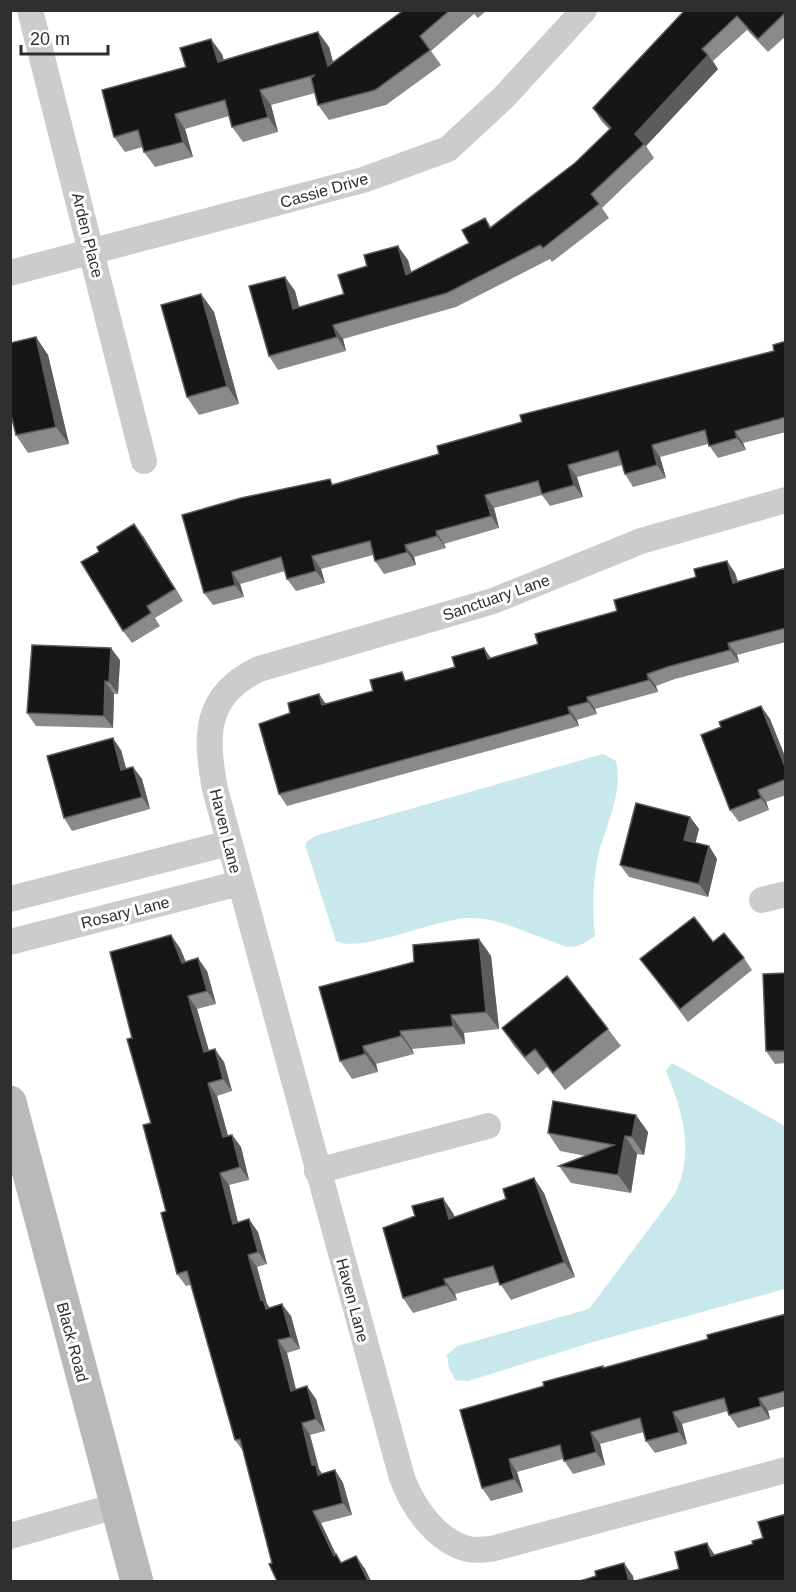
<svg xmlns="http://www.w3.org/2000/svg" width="796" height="1592" viewBox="0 0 796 1592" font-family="Helvetica,sans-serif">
<rect width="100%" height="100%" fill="#fff"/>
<path fill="#c8e8ed" d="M603,754L616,761C624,794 604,828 597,861C593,885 592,912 595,936C588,941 580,947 570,947C564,947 555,942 548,940C522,931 498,918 470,918C436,918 361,954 336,941L306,848V842L315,836Z
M672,1063L785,1126V1289L590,1343L468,1381L455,1380L449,1368L447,1355L457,1346L589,1309L675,1194C695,1151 683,1113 666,1071Z"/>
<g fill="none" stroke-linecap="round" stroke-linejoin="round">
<path stroke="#ccc" stroke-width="26" d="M30,10L144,461
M10,273L363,180L448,149L504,97L584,10
M786,500L641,541L493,601L259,669C204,695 205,735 215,789L402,1478C413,1507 436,1541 468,1549C475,1551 484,1549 491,1549L786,1470
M10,899L229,843
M762,900L786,894
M10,942L240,883
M317,1171L488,1126
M10,1536L116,1506"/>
<path stroke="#b9b9b9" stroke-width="33" d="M10,1102L137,1582"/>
</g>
<path fill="#8a8a8a" d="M404,10H487L478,18L474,14L431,51L441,65L386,105L329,120L318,105L315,93L271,105L278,132L243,142L232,127L229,116L185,129L193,157L155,167L144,152L143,147L125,152L114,137L186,67L222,54L224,60L318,32L329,47L333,62Z
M685,10H783L786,14V36L768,52L747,30L713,61L718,69L646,146L654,158L602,208L609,218L552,262L550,259L456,307L343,339L346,351L278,370L269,356L285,277L295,291L299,307L344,294L408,260L411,272L469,243L485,218L491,227L575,163L610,130L602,122L593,108Z
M201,294L214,312L239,404L199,415L187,397Z
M36,337L48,355L69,444L28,453L16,435Z
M786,341V432L743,443L746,450L718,458L708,444L660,457L666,478L633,487L625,474L622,465L577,477L583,497L550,506L542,495L494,508L499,528L444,544L446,548L414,557L416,565L384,574L375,561L373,555L321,569L325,583L296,591L287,579L285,571L240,584L244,597L213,605L204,593L334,484L439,454L774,351Z
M143,536L183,601L155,618L160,626L132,643L123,631Z
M727,561L735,573L738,581L786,568V642L737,655L739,662L675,679L656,686L658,692L595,709L597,714L577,720L579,726L287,806L279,794L326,704L373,691L408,680L491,658L538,644L696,577Z
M120,660L118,694H114L113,728L36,726L27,713Z
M761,706L770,719L786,759V795L766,802L769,810L739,822L730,810L721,727Z
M121,750L126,769L133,767L142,779L150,809L72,831L64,818Z
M690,817L699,829L695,843L709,846L717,859L708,897L629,877L620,865Z
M479,939L491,956L499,1029L464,1033L465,1044L412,1049L414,1054L376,1064L378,1072L352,1079L340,1061L414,962Z
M713,942L744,958L752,970L688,1022L640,959Z
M180,948L186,962L207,971L216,1004L197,1009L209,1051L224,1062L232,1091L217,1096L228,1136L232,1135L241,1147L249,1180L229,1185L238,1222L258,1232L267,1264L257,1267L267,1304L270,1308L291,1316L300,1349L287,1353L296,1389L316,1399L325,1431L310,1435L319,1469L322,1474L335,1470L343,1483L352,1515L321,1523L336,1554L342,1563L356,1556L365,1569L371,1581H277L243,1451L235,1440L191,1285L186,1286L177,1274L151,1123L132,1038Z
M786,973V1063L775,1064L766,1051Z
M502,1028L608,1029L621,1046L565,1090L547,1067L538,1075L514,1046Z
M648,1132L644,1155L637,1154L631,1193L571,1183L559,1166L586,1156L560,1151L548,1133Z
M544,1193L575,1277L511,1300L499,1282L455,1294L457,1300L413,1313L403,1298L453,1213L455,1217Z
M786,1314V1406L768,1411L770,1419L738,1428L729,1415L728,1411L682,1424L687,1444L655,1453L646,1441L644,1432L600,1444L605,1465L573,1474L563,1459L517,1472L523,1492L491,1501L482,1488L544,1386L604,1368L708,1339Z"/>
<path fill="#5c5c5c" d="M318,32L329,47L338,81L328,66Z
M211,39L222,54L228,77L218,62Z
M708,55L718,69L646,146L635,134Z
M260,90L271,105L278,132L268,117Z
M175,114L185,129L193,157L183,142Z
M398,246L408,260L416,288L406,275Z
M285,277L295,291L303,322L293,309Z
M201,294L214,312L239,404L227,386Z
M333,325L343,339L346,351L337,337Z
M36,337L48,355L69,444L56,427Z
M735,431L743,443L746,450L737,438Z
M652,445L660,457L666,478L657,465Z
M568,465L577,477L583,497L574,485Z
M485,495L494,508L499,528L491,516Z
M134,524L143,536L183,601L175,589Z
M436,531L444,544L446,548L437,536Z
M405,545L414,557L416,565L407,552Z
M312,556L321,569L325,583L316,571Z
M727,561L735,573L741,595L733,583Z
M232,572L240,584L244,597L235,585Z
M728,643L737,655L739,662L730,650Z
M111,648L120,660L118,694L109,682Z
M484,648L493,661L488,659Z
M647,674L656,686L658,692L649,680Z
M105,681L114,694L113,728L104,716Z
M319,694L328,707L322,705Z
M587,697L595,709L597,714L588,702Z
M761,706L770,719L786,759V769Z
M568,707L577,720L579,726L570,714Z
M113,738L121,750L130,782L121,770Z
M133,767L142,779L150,809L142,797Z
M758,790L766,802L769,810L761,798Z
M690,817L699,829L693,853L684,840Z
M709,846L717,859L708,897L699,884Z
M171,935L180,948L191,975L182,963Z
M479,939L491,956L499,1029L486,1012Z
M198,958L207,971L216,1004L207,991Z
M188,996L197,1009L213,1065L204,1052Z
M451,1015L464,1033L465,1044L453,1026Z
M400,1031L412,1049L414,1054L401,1036Z
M363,1046L376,1064L378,1072L365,1054Z
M215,1049L224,1062L232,1091L223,1079Z
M208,1083L217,1096L232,1150L223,1137Z
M636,1115L648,1132L644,1155L632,1137Z
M232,1135L241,1147L249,1180L240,1167Z
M625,1136L637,1154L631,1193L618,1175Z
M220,1173L229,1185L241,1236L233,1224Z
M534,1178L544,1193L575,1277L564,1262Z
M443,1198L453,1213L460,1235L449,1219Z
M249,1219L258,1232L267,1264L258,1252Z
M248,1255L257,1267L267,1304L272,1311L275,1321L261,1300Z
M444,1279L455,1294L457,1300L446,1285Z
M282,1304L291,1316L300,1349L291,1337Z
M278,1340L287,1353L299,1403L291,1391Z
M307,1386L316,1399L325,1431L316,1419Z
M759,1398L768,1411L770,1419L761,1406Z
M673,1412L682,1424L687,1444L679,1432Z
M302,1423L310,1435L319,1469L324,1477L318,1475L312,1465Z
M591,1432L600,1444L605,1465L596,1452Z
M509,1459L517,1472L523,1492L514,1479Z
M335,1470L343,1483L352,1515L343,1503Z
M313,1511L321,1523L342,1568L334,1556Z
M707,1543L716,1557L711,1556Z
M356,1556L365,1569L371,1581H368Z
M624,1563L633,1576L634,1581H629Z"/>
<path fill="#161616" stroke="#5c5c5c" stroke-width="1.5" d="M404,10H450L420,36L430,50L375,90L318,105L311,78L315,75L260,90L268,117L232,127L225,100L175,114L183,142L144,152L138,130L114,137L102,90L186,67L180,48L211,39L218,62L318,32L328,66Z
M685,10H783L785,13L758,39L737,16L702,49L708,55L635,134L644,144L591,194L599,204L543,248L540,245L447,293L333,325L337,337L269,356L249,286L285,277L293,309L344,294L338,275L367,266L364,255L398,246L406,275L469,243L462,230L485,218L490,228L575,163L611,128L593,108Z
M201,294L227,386L187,397L161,305Z
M36,337L56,427L16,435L10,411V343Z
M786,341V417L735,431L737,438L709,446L705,430L652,445L657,465L625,474L618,451L568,465L574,485L542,494L538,481L485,495L491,516L436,531L437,536L405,545L407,552L375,561L370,541L312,556L316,571L287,579L281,557L232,572L235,585L204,593L182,515L241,498L330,479L332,485L439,454L437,446L522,422L520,415L774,351L773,345Z
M134,524L175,589L147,606L151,613L123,631L81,562L99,552L97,547Z
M727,561L733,583L786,568V628L728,643L730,650L667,667L647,674L649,680L587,697L588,702L568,707L570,714L279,794L259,724L290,713L288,703L319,694L322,705L373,691L370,680L402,672L405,681L455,667L452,657L484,648L488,659L538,644L535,634L617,611L614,600L696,577L694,569Z
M32,645L111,648L109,682L105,681L104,716L27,713Z
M761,706L786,769V779L758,790L761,798L730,810L701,735L721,727L719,722Z
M113,738L121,770L133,767L142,797L64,818L47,756Z
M636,803L690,817L684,840L709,846L699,884L620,865Z
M694,917L713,942L724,933L744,958L680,1009L640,959Z
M171,935L182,963L198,958L207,991L188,996L204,1052L215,1049L223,1079L208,1083L223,1137L232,1135L240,1167L220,1173L233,1224L249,1219L258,1252L248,1255L261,1300L263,1299L266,1309L282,1304L291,1337L278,1340L291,1391L307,1386L316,1419L302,1423L312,1465H316L318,1475L335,1470L343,1503L313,1511L334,1556L336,1554L341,1563L356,1556L368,1581H277L269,1564L272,1563L240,1439L235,1440L187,1271L177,1274L161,1213L166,1211L143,1125L151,1123L127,1039L132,1038L110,952Z
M479,939L486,1012L451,1015L453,1026L400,1031L401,1036L363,1046L365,1054L340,1061L319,987L414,962L413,945Z
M786,973V1051H766L763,974Z
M567,976L608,1029L553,1073L535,1049L525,1057L502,1028Z
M553,1101L636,1115L632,1137L625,1136L618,1175L559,1166L614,1145L548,1133Z
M534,1178L564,1262L500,1285L493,1266L444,1279L446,1285L403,1298L383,1228L415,1216L412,1206L443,1198L449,1219L506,1199L503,1189Z
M786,1314V1391L759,1398L761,1406L729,1415L724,1398L673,1412L679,1432L646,1441L640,1418L591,1432L596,1452L564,1461L560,1445L509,1459L514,1479L482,1488L460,1410L544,1386L543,1382L603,1366V1368L708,1339L707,1335Z
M786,1514V1581H635L679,1569L675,1552L707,1543L711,1556L753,1544L752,1541L763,1538L758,1522Z
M624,1563L629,1581H580L596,1576L595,1571Z"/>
<g text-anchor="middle" stroke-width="6" stroke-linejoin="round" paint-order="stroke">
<g font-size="16" fill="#2f2f2f" stroke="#fff">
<text transform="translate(324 190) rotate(-16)" y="6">Cassie Drive</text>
<text transform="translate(88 235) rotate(76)" y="6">Arden Place</text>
<text transform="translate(496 597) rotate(-19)" y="6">Sanctuary Lane</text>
<text transform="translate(226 831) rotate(76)" y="6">Haven Lane</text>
<text transform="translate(125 912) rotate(-14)" y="6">Rosary Lane</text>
<text transform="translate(353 1300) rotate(75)" y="6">Haven Lane</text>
<text transform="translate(73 1342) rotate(75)" y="6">Black Road</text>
</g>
</g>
<rect width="796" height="1592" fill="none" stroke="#2f2f2f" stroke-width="24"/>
<path d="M21 45v9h87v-9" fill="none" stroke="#2f2f2f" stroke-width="3"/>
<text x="30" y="45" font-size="18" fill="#2f2f2f" stroke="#ffffff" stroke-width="4.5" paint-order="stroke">20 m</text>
</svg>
